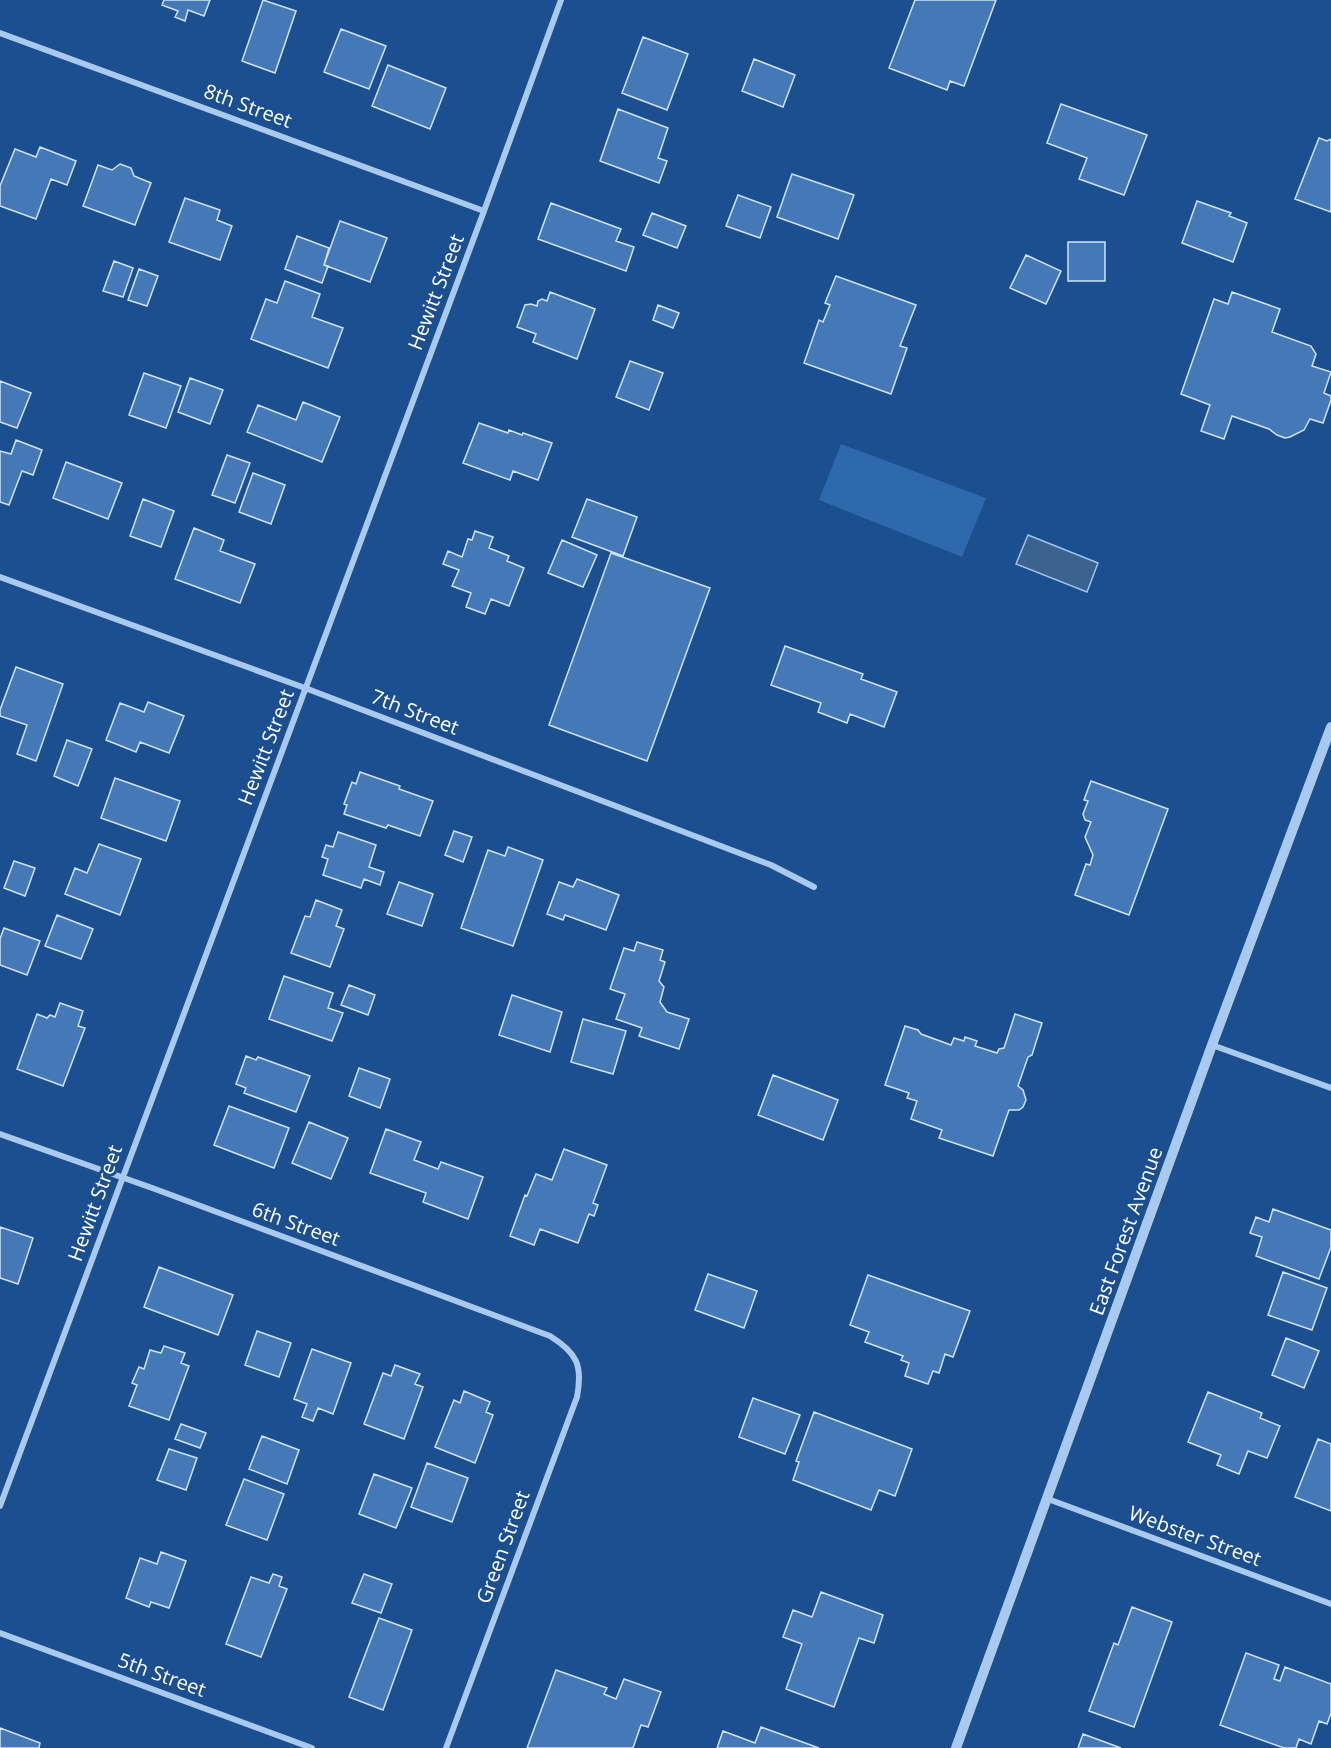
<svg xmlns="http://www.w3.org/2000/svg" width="1331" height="1748" viewBox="0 0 1331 1748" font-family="'Open Sans',sans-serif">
<rect width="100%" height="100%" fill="#1b4f8f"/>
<path fill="#2e69ad" d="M841,444L986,498L962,557L819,500Z"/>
<path fill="#3c6290" stroke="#9cc4f0" stroke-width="1.5" d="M1028,535L1098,563L1087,592L1016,564Z"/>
<path fill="#4478b7" stroke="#cfe3fa" stroke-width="1.5" d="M164,0H210L204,16L188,10L185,21L175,17L178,11L162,5Z
M263,0L296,11L275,73L242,61Z
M915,0H996L964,86L950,81L947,90L889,68Z
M341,29L386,46L369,89L324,72Z
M643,37L688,54L667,110L622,93Z
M754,59L795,75L783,107L742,91Z
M388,65L446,88L430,129L372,106Z
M1061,104L1147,135L1124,195L1079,179L1087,158L1047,143Z
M618,109L668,128L658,158L667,161L659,183L600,161Z
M1319,138L1327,141L1331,139V212L1295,199Z
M40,147L76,161L67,185L51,179L36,219L0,206V186L15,149L36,157Z
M120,164L131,168L134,176L151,183L135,225L83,206L98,165L112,170Z
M792,174L854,195L838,239L777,217Z
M738,195L771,207L760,238L726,226Z
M185,198L220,210L217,220L232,226L220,260L169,242Z
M1197,201L1231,213L1229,216L1247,223L1233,262L1182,243Z
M551,203L621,229L616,241L634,247L626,271L538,239Z
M652,213L686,226L677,248L643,235Z
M340,221L387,238L370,282L324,265Z
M297,236L329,248L324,265L328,266L322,283L285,269Z
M1068,242H1105V281H1068Z
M1026,255L1061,271L1046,304L1010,288Z
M114,261L133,268L123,297L103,291Z
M139,269L158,276L147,306L128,300Z
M836,276L916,305L900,346L907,348L891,394L804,363L819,320L823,322L830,305L825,303Z
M285,281L320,294L312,317L343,328L328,368L251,339L266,299L277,303Z
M550,292L595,309L577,359L533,342L536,334L517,327L525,305L531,304L537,306L538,301L542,299L547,301Z
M1232,292L1280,309L1272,332L1311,346L1316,354L1312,366L1331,372L1324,393L1331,396V400L1323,423L1310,419L1304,430L1290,437L1285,438L1277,435L1269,429L1232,416L1224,439L1201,431L1210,405L1181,394L1214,299L1228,304Z
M658,305L679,313L673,328L653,320Z
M630,361L663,373L649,410L616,397Z
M144,373L181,386L166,428L129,415Z
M190,378L223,390L210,424L178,412Z
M0,381L31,393L17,428L0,422Z
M303,402L340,417L322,462L247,432L258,405L296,420Z
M479,423L508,433L509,430L522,435L523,433L552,443L538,480L513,471L510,480L463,463Z
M16,440L42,450L33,475L22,471L9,505L0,502V451L11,454Z
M227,455L250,463L235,503L212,495Z
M66,462L122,483L108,519L53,498Z
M253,473L285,485L271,524L239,512Z
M143,499L174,511L161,547L130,536Z
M587,499L637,517L623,556L572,537Z
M194,528L224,540L220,551L255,564L240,603L175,579Z
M475,531L493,537L489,548L509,556L507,561L524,568L509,606L491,599L485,614L466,607L471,593L452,586L459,570L443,564L448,551L462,557L468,539L472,540Z
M562,540L597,555L583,587L548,573Z
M611,553L710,588L647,761L549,725Z
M785,646L863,674L861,679L897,692L884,727L850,714L847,723L818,712L821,703L771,685Z
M16,667L63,684L36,761L17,754L27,725L0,716V710Z
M148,702L184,716L169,753L140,742L136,752L106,740L120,703L144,712Z
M67,740L92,749L78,786L54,776Z
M360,772L400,786L399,789L433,801L420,836L388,825L386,828L344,814L347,805L344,804L352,782L356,784Z
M115,778L180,801L166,841L101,818Z
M1091,781L1168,809L1129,915L1075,895L1086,864L1090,865L1093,855L1085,837L1091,822L1085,820L1083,814L1088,801L1084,800Z
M454,831L472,837L463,862L445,855Z
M338,832L376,845L369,867L384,872L380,885L364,879L361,888L323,875L328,859L322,857L326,845L333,847Z
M99,844L141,859L120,915L65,894L75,868L87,873Z
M508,847L543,860L513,946L461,928L488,850L505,856Z
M14,861L35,868L25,896L4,888Z
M577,879L619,895L606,930L565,915L563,920L547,914L559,882L573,887Z
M399,882L433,894L422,926L387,914Z
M316,900L342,910L336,926L344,929L330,967L291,953L305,916L310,917Z
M57,915L93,929L81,959L45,946Z
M4,928L40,941L27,975L0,965V939Z
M637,942L663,950L660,960L665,962L659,981L664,987L660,1002L667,1012L689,1019L679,1049L639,1036L642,1028L616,1019L625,994L610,989L624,948L634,951Z
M284,976L333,993L328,1008L343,1013L332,1041L269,1019Z
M349,985L375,995L368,1015L341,1005Z
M512,995L562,1012L550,1052L499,1035Z
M60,1003L83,1011L78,1026L85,1028L63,1086L17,1069L37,1014L47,1018L50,1015L55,1017Z
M1015,1014L1042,1023L1032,1055L1028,1057L1018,1086L1023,1090L1026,1100L1023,1107L1019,1110H1009L993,1156L939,1138L942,1130L911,1119L917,1101L907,1098L909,1093L885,1085L905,1026L918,1030L921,1034L951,1045L954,1038L964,1041L965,1037L977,1041L975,1046L997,1053L999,1049L1004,1048Z
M583,1019L626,1031L613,1074L571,1062Z
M246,1056L256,1060L258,1057L310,1076L296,1112L244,1093L246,1088L236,1084Z
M359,1068L390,1079L380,1108L349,1096Z
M773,1075L838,1100L823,1140L758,1115Z
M229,1106L289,1128L274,1168L214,1145Z
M309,1122L348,1138L331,1179L292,1163Z
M386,1129L421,1142L414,1160L438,1169L441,1162L483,1177L468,1219L423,1202L426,1193L370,1173Z
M564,1149L607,1165L593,1203L598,1205L594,1216L589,1214L578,1243L540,1229L534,1245L510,1236L525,1195L527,1196L536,1174L552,1180Z
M1273,1209L1331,1230V1247L1319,1279L1256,1256L1262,1237L1250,1233L1256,1217L1269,1222Z
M0,1227L33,1238L18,1284L0,1278Z
M159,1267L233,1295L218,1335L144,1307Z
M1283,1272L1327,1288L1312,1330L1268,1315Z
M708,1274L757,1291L744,1328L695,1310Z
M868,1275L970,1311L953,1357L945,1354L939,1373L933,1371L928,1384L905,1376L909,1363L901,1360L903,1356L865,1342L869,1332L850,1325Z
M257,1331L291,1343L279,1377L245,1365Z
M1286,1338L1319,1351L1304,1388L1272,1375Z
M164,1346L185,1353L181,1363L189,1366L169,1420L129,1406L137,1385L132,1383L139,1367L144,1369L150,1350L161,1353Z
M312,1349L351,1363L333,1414L318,1408L313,1421L302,1417L307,1404L294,1399Z
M395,1365L420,1374L415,1384L423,1387L404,1439L364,1424L383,1373L391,1376Z
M464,1391L490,1402L486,1412L493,1415L475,1463L435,1447L454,1400L460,1403Z
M1208,1392L1262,1413L1260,1418L1280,1426L1267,1458L1248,1451L1239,1474L1217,1465L1221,1455L1188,1442Z
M753,1398L800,1415L785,1454L739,1437Z
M814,1412L912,1449L895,1496L879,1490L871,1510L793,1480L799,1462L796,1461Z
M181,1424L206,1433L200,1448L175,1439Z
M262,1436L299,1450L287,1484L249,1469Z
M1318,1439L1331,1444V1511L1295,1497Z
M169,1449L197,1458L186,1490L157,1480Z
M427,1463L468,1478L452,1522L411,1507Z
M374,1474L412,1488L396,1528L359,1514Z
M244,1479L284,1494L267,1540L226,1525Z
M161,1552L186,1561L169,1608L151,1602L149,1607L126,1598L140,1558L157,1564Z
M273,1574L282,1577L279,1586L287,1589L261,1657L226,1644L251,1577L269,1583Z
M364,1574L392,1584L381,1613L352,1603Z
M821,1592L883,1615L874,1643L859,1638L834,1707L786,1689L802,1644L783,1637L793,1610L812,1617Z
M1132,1607L1172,1622L1134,1727L1089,1711L1114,1643L1118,1645Z
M379,1618L412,1630L383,1710L349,1697Z
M1246,1653L1279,1665L1274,1679L1280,1681L1285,1667L1331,1684V1713L1327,1724L1319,1721L1311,1744L1299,1739L1296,1748H1284L1220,1725Z
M556,1670L607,1688L604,1694L616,1699L624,1679L661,1692L648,1727L641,1725L633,1748H527Z
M761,1727L819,1748H717L723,1731L755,1743Z
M0,1728L40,1743L39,1748H0Z
M1083,1734L1121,1748H1078Z"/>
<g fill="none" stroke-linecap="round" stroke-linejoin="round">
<path stroke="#a9c9ee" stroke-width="6" d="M0,33L484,211
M0,577L305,688L755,859L771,865L814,887
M1212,1045L1331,1088
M0,1134L155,1189L550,1336C577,1353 583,1365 577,1397L446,1748
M1048,1499L1331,1604
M0,1506L484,211L561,0
M0,1633L312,1748"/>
<path stroke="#a9c9ee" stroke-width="10" d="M956,1748L1212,1045L1331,727"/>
</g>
<g text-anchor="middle" stroke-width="6" stroke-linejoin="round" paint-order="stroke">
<g font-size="20" fill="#fff" stroke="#1b4f8f">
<text transform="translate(248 106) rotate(20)" y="7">8th Street</text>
<text transform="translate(436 292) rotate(-69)" y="7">Hewitt Street</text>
<text transform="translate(415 712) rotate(21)" y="7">7th Street</text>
<text transform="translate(266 747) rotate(-69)" y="7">Hewitt Street</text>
<text transform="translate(95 1203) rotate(-70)" y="7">Hewitt Street</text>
<text transform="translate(296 1224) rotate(20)" y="7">6th Street</text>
<text transform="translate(1126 1231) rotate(-70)" y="7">East Forest Avenue</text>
<text transform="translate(1195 1536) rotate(20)" y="7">Webster Street</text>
<text transform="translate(503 1547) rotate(-70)" y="7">Green Street</text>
<text transform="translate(162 1675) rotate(20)" y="7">5th Street</text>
</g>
</g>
</svg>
